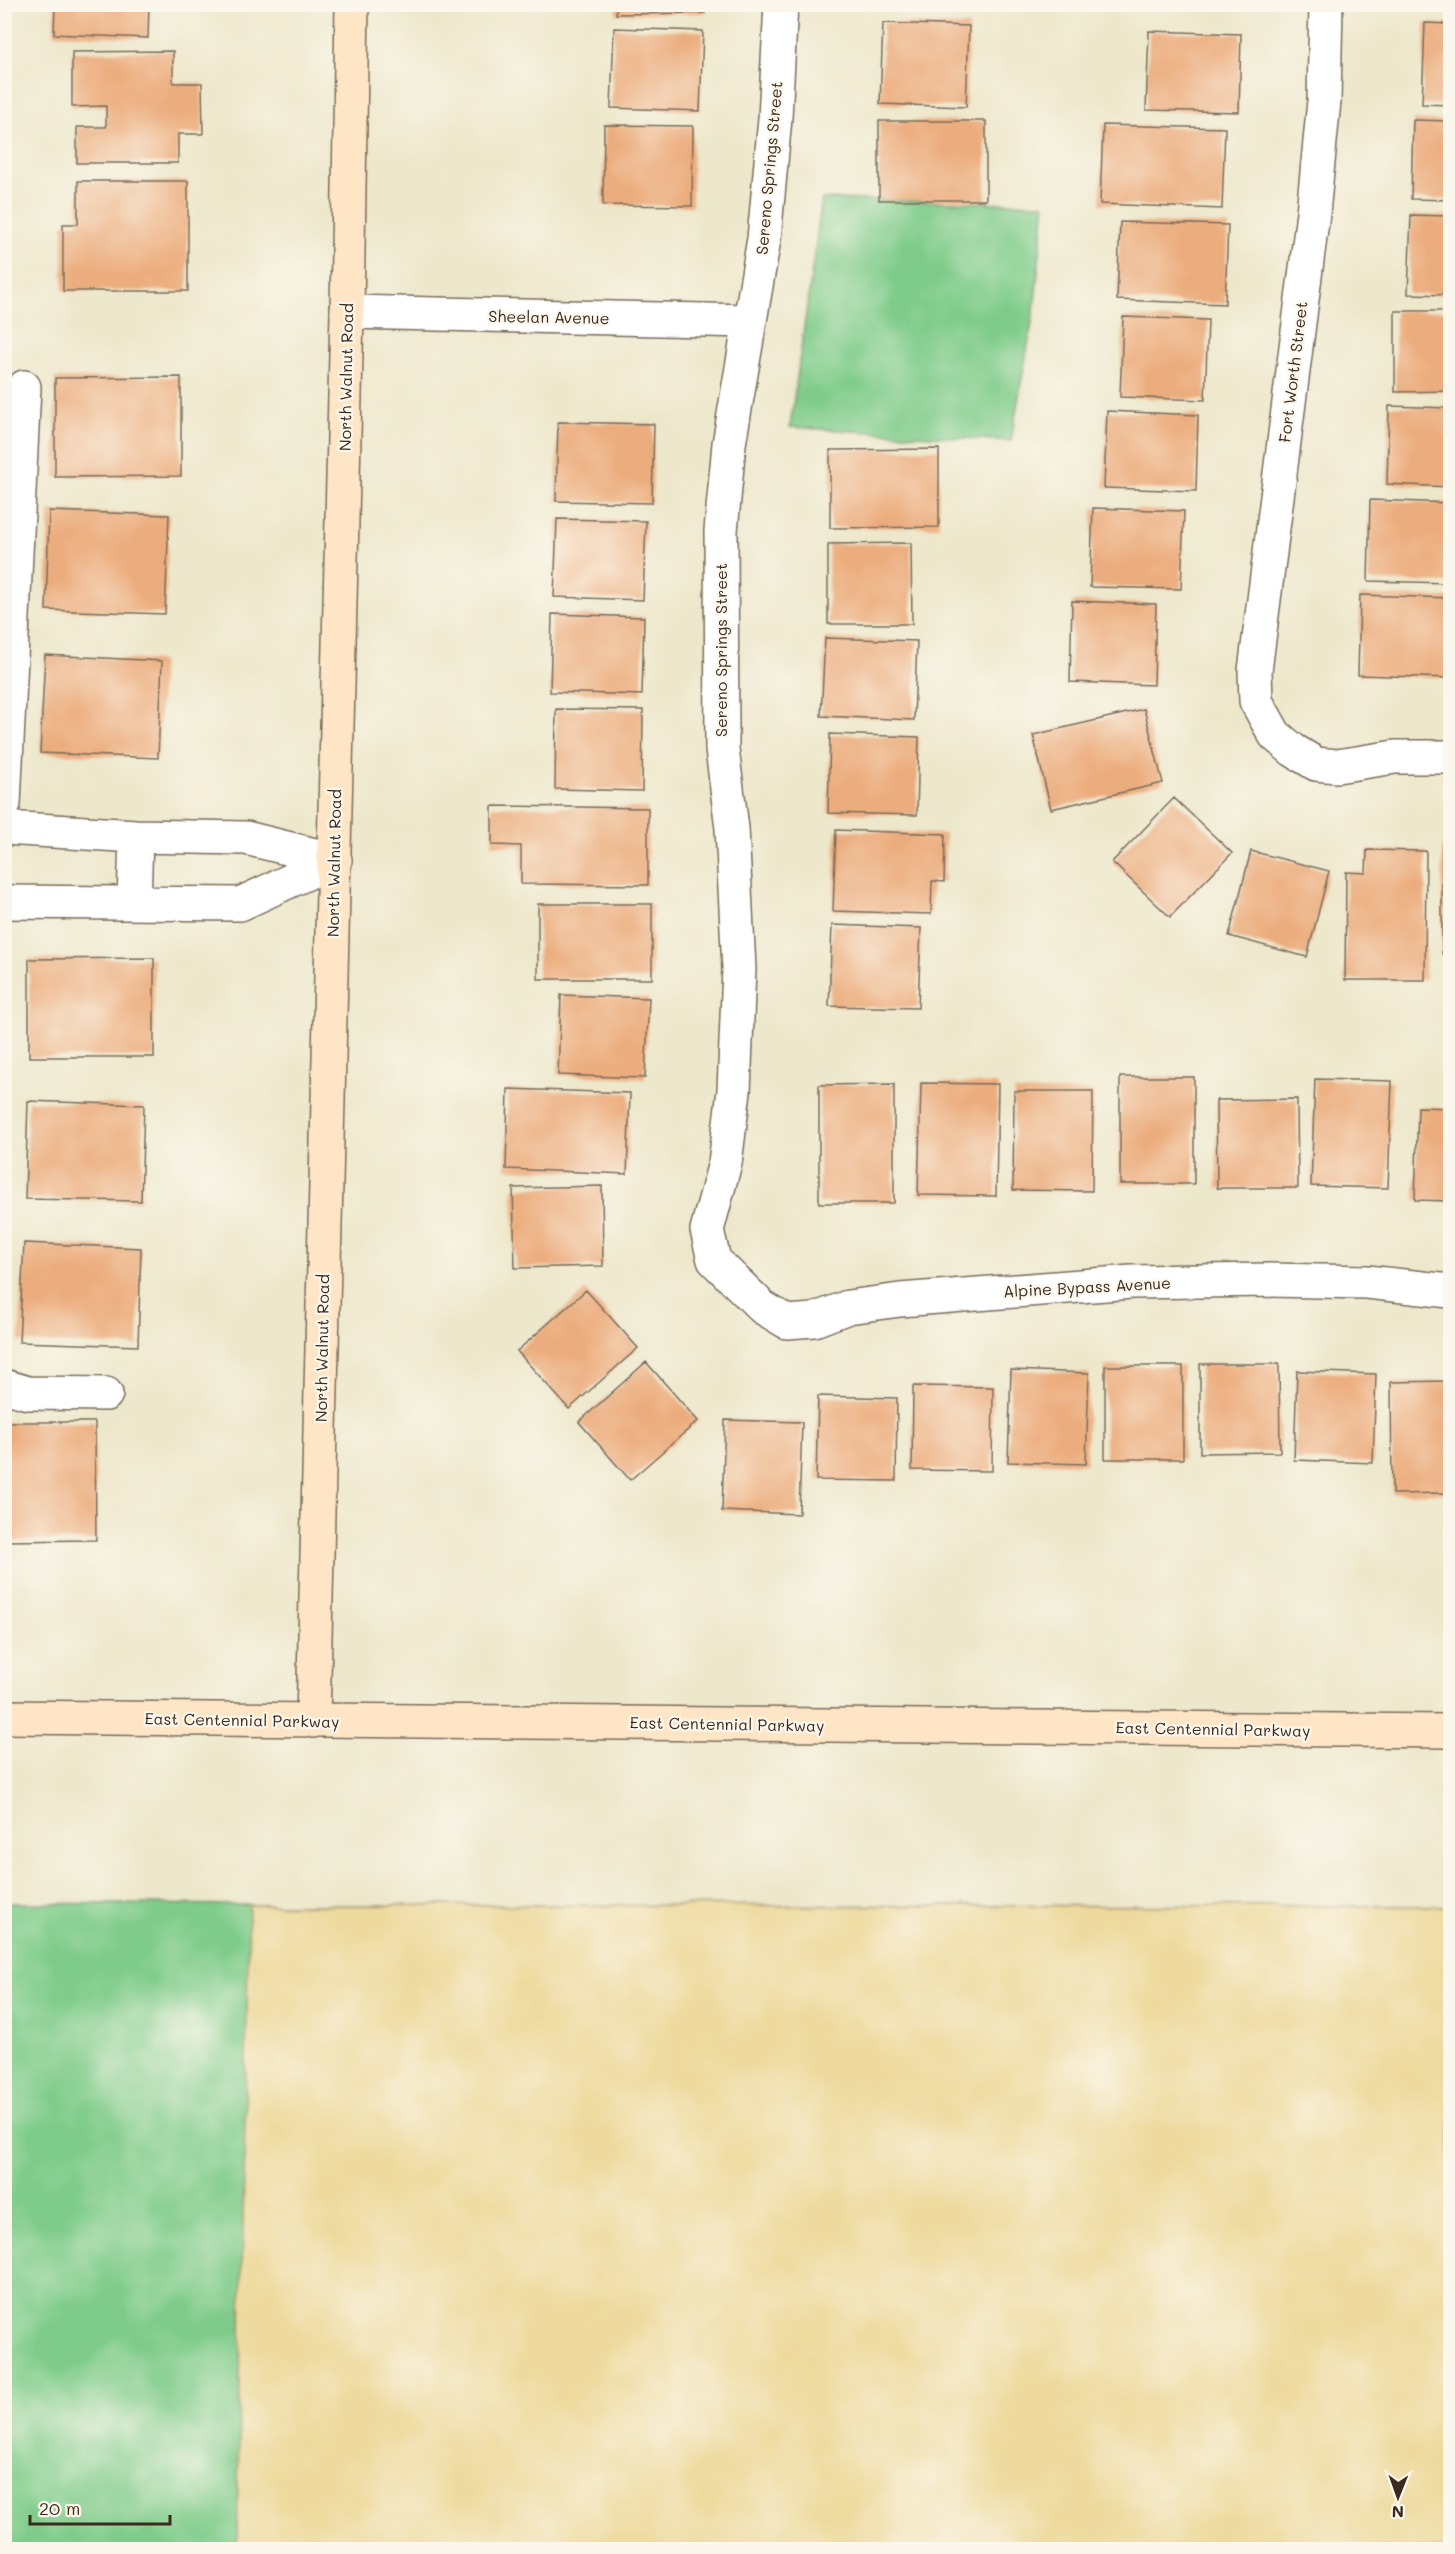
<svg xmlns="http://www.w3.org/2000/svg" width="1455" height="2554" viewBox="0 0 1455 2554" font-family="Mali,sans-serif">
<rect width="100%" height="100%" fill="#fbf7ec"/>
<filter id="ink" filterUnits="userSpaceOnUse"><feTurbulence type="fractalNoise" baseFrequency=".0167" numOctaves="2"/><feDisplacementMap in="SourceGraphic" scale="12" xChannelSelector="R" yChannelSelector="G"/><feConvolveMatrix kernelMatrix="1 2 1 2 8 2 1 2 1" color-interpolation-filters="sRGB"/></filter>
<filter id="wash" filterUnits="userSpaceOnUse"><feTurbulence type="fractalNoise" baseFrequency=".008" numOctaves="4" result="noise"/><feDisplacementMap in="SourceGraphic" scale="24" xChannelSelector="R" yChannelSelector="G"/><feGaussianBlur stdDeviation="1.35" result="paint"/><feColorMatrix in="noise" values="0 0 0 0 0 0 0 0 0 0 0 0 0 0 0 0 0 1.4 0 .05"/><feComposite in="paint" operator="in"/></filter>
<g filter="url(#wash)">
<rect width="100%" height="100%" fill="#ede7cb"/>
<path fill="#7fcc8a" stroke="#5d7b54" stroke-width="1.5" d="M822,199L1045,204L1034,311L1011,441L790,427Z
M5,1903L249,1905L237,2549H5Z"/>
<path fill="#eeda9e" stroke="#94825e" stroke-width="1.5" d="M249,1905L1450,1906V2549H237Z"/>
<g id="blocks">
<path fill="#ecad7e" d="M55,4H149L148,38L54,34Z
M616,4H705V13L616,14Z
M1425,4H1450V9L1425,8Z
M883,23L969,26L966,107L880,104Z
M1425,23L1450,24V105L1422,104Z
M614,28L703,31L700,111L611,108Z
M1149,31L1241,34L1239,112L1146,110Z
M173,51V83H202L203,134H178V163H77V127H106V106L72,107V52Z
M1413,120L1450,121V200L1411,199Z
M879,121H986V200H879Z
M604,125L693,126L692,206L603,205Z
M1103,125L1225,128L1222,209L1100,204Z
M78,181H188V291H63V224H78Z
M1411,215L1450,216V295L1408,294Z
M1120,222L1228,225L1225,304L1117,300Z
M1395,311H1450V391L1395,392Z
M1123,317L1208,320L1205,400L1120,397Z
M181,377V476L55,477V378Z
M1389,406L1450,408V487L1387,484Z
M1107,411L1198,415L1196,491L1104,488Z
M558,422L654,424L652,503L556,501Z
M939,449V527L830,528V450Z
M1370,500L1450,503V583L1368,581Z
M1093,508L1184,511L1181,589L1090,587Z
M49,511L169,515L165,614L46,610Z
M557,519L646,521L643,600L554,597Z
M911,543L912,624H828V544Z
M1360,595L1450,598V678L1358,675Z
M1072,601L1156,604L1154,685L1070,682Z
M552,614L644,617L642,695L550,692Z
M825,638L917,641L914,720L821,716Z
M45,655L162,661L158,758L40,753Z
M556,709L643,710L642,791L555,789Z
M1144,709L1163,783L1051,809L1033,735Z
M830,734L919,737L917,815L828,813Z
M1174,798L1232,853L1170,917L1112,862Z
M492,806L648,808V885L521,884V846L492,845Z
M836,830L945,834L944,882L932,881L931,914L833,911Z
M1442,845H1450V954H1442Z
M1367,850L1426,851L1425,980H1345L1346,872L1366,873Z
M1251,851L1329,871L1307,957L1229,936Z
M538,904H652V979H538Z
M832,925L921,928L918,1008L829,1006Z
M154,958V1057H29V959Z
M561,995L649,998L645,1078L558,1075Z
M1120,1077H1194V1184H1120Z
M1315,1079L1392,1081L1388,1188L1311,1186Z
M921,1083L998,1084L996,1196L918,1195Z
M894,1084V1203H819V1085Z
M508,1089L630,1093L627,1174L506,1169Z
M1014,1091H1093L1092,1191L1013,1190Z
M1297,1099L1298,1188H1217L1216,1100Z
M28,1101L144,1105L141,1201L25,1199Z
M1418,1107L1450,1108V1201L1415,1200Z
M602,1186L603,1266L515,1268L513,1188Z
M24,1243L141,1248L138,1346L19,1342Z
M586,1290L638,1348L569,1409L517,1351Z
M646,1362L698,1421L630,1480L579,1422Z
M1200,1364H1279L1280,1452L1200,1453Z
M1105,1366H1183V1459H1105Z
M1011,1370L1089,1373L1086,1464L1008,1462Z
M1297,1371L1376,1374L1373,1463L1294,1460Z
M1450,1381V1493L1392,1494L1391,1382Z
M913,1386L993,1387L992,1471L912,1470Z
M818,1396L897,1398L896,1481L816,1480Z
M725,1420L802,1422L799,1514L722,1511Z
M4,1422H95L96,1540L4,1541Z"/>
</g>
</g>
<g filter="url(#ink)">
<use href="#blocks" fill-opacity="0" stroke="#796c5b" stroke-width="1.5"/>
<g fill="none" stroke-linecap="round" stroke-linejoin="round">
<g stroke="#796c5b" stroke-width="36">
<path id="street" d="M781,4L775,118L764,239L729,444L721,531L722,749L732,828L739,969L734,1091L725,1163L707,1230L714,1260L762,1307L787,1322L814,1320L848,1307L900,1300L1132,1282L1270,1280L1367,1282L1450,1291
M1326,4L1324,101L1313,213L1259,639L1255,671L1256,701L1275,735L1293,750L1316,764L1337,766L1395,757H1450
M347,312L750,321
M4,804L24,387
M4,828L136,836L246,838L335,860
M4,902L240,904L335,860
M134,903L136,836
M4,1386L28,1393L106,1394"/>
</g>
<g stroke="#796c5b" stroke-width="36">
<path id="secondary" d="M4,1717L1450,1731
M313,1721L347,312L352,4"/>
</g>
<use href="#street" stroke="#fff" stroke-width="33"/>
<use href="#secondary" stroke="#fee5c5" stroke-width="33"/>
</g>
</g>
<g text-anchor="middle" stroke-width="4.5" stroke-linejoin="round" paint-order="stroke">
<g font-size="16" fill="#3b2a1e" stroke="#fbf7ec">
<text transform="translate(769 168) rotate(-85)" y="6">Sereno Springs Street</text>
<text transform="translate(549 317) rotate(1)" y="6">Sheelan Avenue</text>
<text transform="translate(1293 372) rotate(-83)" y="6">Fort Worth Street</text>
<text transform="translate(346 377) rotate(-89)" y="6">North Walnut Road</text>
<text transform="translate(721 650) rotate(-90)" y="6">Sereno Springs Street</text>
<text transform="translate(334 863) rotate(-89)" y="6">North Walnut Road</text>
<text transform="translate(1087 1287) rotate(-3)" y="6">Alpine Bypass Avenue</text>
<text transform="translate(322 1348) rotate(-89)" y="6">North Walnut Road</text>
<text transform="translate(242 1720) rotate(1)" y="6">East Centennial Parkway</text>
<text transform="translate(727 1724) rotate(1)" y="6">East Centennial Parkway</text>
<text transform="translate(1213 1729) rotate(1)" y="6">East Centennial Parkway</text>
</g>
</g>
<rect width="1455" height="2554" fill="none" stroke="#fbf7ec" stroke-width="24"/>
<g transform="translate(1398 2497) rotate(181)" stroke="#fbf7ec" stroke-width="4.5" paint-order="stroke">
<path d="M0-4.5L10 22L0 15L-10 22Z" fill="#3b2a1e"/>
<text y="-9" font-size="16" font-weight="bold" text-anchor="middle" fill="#3b2a1e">N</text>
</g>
<path d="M30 2515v9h140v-9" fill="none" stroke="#3b2a1e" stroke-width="3"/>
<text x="39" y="2515" font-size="18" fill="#3b2a1e" stroke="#fbf7ec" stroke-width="4.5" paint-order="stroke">20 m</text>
</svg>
